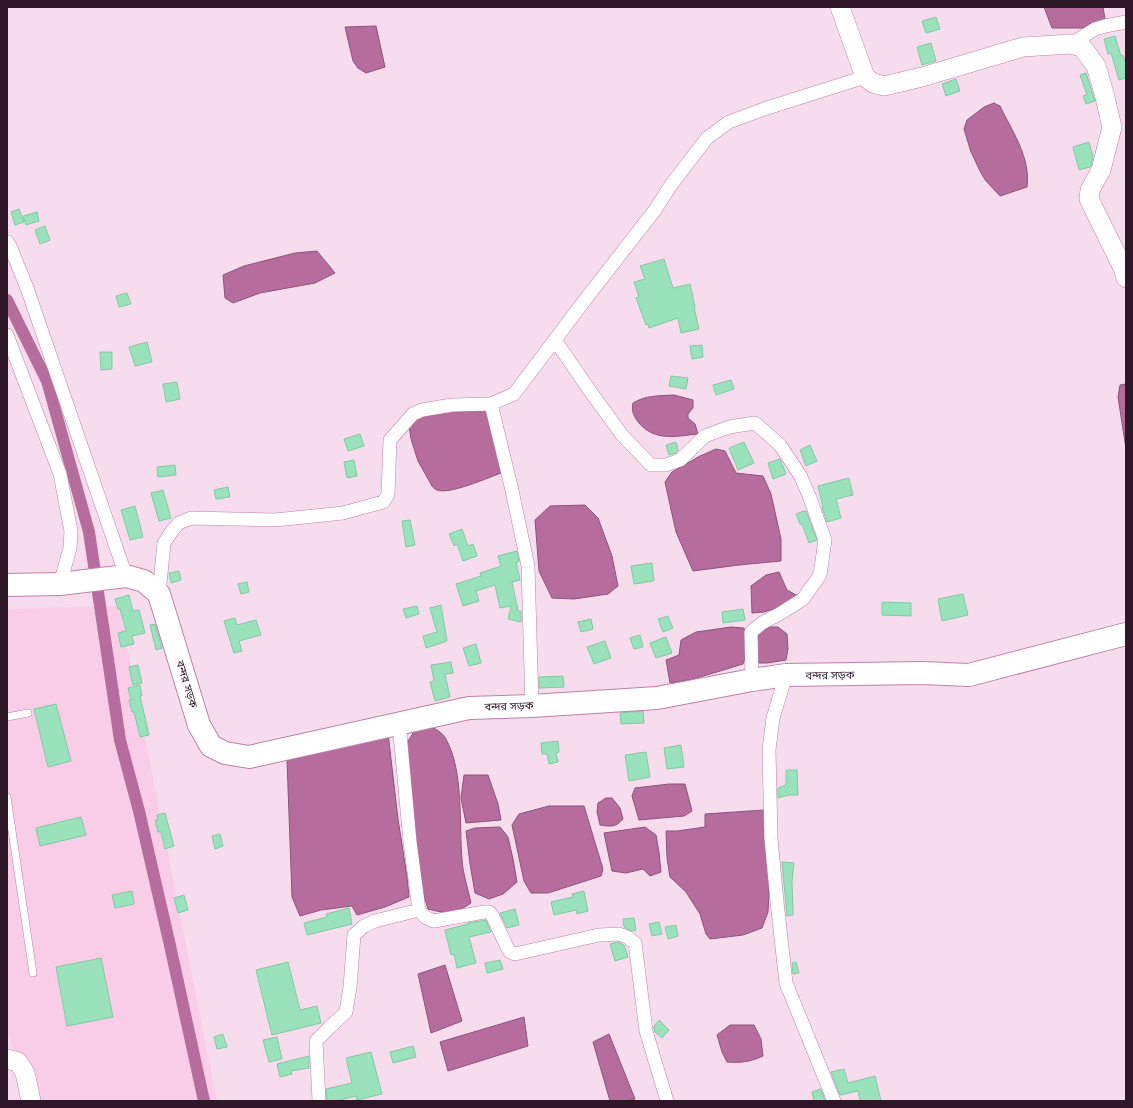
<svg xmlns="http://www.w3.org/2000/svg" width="1133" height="1108" viewBox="0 0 1133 1108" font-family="'Open Sans','Noto Sans Bengali',sans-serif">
<rect width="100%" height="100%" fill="#f7dced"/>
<path fill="#f9cde8" d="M119,606L217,1101H22L10,1038L7,1037V609Z"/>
<path fill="#b66d9e" stroke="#8d537a" d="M1044,7H1103L1105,19L1083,28H1052Z
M376,26L385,67L366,73L358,68L353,61L345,27Z
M994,103L1000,106C1012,131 1031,158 1027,187L1000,196L986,181L981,173L971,152L964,129L967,120L984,107Z
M317,251L335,273L315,283L260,293L233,303L225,298L223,275L244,266L295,253Z
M1126,384V449L1118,397L1120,385Z
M674,395L693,400V408L688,414V418L695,424L698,434C677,436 655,442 639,423C634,417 631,411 633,403C646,395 659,396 674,395Z
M437,410H487L504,472C489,477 450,495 437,490C434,489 434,488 432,486L418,461L411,439L409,425L410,420Z
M716,449L725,451L736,473L763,476L771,494L781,539V561L739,565L693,571L676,532L665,482L672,472L700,456Z
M585,505L598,518L612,556L618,586L608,594L574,599L552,598L539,571L535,520L550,506Z
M779,572L787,590L798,596L788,604L764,612L752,613L751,586L766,575Z
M731,627L744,628L748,649L743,664C719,671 695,680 670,683L666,660L679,655L681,640L696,632Z
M765,627H778L787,634L788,649L786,660L767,663H758L757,647L758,634Z
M427,726C434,727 443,733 446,739C464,772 459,824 462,860C463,874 468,889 471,903C454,915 448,914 428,909L420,882L405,746L415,730Z
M388,733L398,819L407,877L409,897L385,907L357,915L352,906L321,910L300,916L292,897L287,760L325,751Z
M464,775H488L498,804L501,820L466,823L461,798Z
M669,784H685L692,811L684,816L639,820L632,796L635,788Z
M606,798H612L620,808L623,819C616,827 611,827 600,825L597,812L598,803Z
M549,806H584L603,869L601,876L548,893H531L524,881L512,825L519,814Z
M764,810L769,871V893L768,912L762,928L743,935L710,939L706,934L700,914L686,892L670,877L667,858L666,831H677L705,827V814Z
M500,827L508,837L513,859L517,882L503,894L489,899L475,893L470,864L466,831L475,828Z
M645,827L656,835L659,852L661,872L650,876L643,869L626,873L612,871L604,833Z
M445,965L462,1021L431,1033L418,974Z
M524,1017L528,1046L448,1071L440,1042Z
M730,1025H754L761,1039L763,1056C750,1062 741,1063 727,1062L722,1052L717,1035Z
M609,1034L635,1099L626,1101H610L593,1042Z"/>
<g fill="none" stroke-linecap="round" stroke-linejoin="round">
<path stroke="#b66d9e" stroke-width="12" d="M7,300L47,381L89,532L120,740L139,811L169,941L204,1101"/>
</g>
<path fill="#99e2bb" stroke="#81c9a3" d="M936,17L940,29L926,33L922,21Z
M1115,36L1121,56L1123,55L1126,64V78L1119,80L1111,53L1108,54L1104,39Z
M931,43L936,61L922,65L917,47Z
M1086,73L1095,101L1086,104L1083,96L1087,95L1080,75Z
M956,79L960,91L946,96L942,84Z
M1089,142L1093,157L1091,166L1090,167L1079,170L1073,147Z
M19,209L24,222L15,225L11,212Z
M37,212L39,221L26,225L23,216Z
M45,226L50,240L40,244L35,230Z
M664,259L673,288L690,284L695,307H694L699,329L681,333L678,318L649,328L648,324L646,325L636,298L639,297L634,282L645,279L640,266Z
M127,293L131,304L119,307L116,296Z
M147,342L152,362L135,366L129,347Z
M702,345L703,357L692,359L690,346Z
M100,352H112V369L101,370Z
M671,376L688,378L686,389L669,386Z
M731,380L734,389L716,395L713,385Z
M177,382L180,399L166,402L163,384Z
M360,434L364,446L348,451L344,439Z
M676,442L678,450L676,453L669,455L666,445Z
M744,442L754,463L738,470L729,448Z
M810,445L817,461L806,466L800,450Z
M780,459L786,474L773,479L768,463Z
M354,460L357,476L347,478L344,462Z
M175,465L176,475L158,477L157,467Z
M849,478L853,495L836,499L841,518L827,522L822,507H823L818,486Z
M228,487L230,497L216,499L214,490Z
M163,490L171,518L159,521L151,493Z
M135,506L143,537L130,540L121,510Z
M804,511H806L817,540L809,543L802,524H800L796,514Z
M410,520L415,545L406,547L402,521Z
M462,529L468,546L473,544L477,556L463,561L457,544L454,546L449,534Z
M517,551L519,562H516L520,580L512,582L518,611H521V622L508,619L511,606L500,608L495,585L476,591L479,601L463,606L456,584L481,576L480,573L501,566L498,556Z
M652,563L654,581L634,584L631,566Z
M179,571L181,580L171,583L169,573Z
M247,582L249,592L241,594L238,584Z
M963,594L968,615L942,621L938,599Z
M129,595L133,611L139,610L145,633L132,636L134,644L121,647L118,633L126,631L120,609H118L115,599Z
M882,602L911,603V616L882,615Z
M441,605L447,641L426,648L423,636L437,632L430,608Z
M417,606L419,614L406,618L403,609Z
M743,609L745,620L723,623L722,612Z
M668,616L673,628L663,632L658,619Z
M235,618L237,625L256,620L261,635L239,641L242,651L234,653L224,621Z
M591,619L593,629L581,632L578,622Z
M155,624L162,648L156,650L150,625Z
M640,635L643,647L634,649L630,638Z
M666,637L672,653L656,658L650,643Z
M605,641L611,658L594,664L587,647Z
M476,644L481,663L469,666L463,648Z
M451,662L453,673L445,674L450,697L435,701L430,682L434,681L431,665Z
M138,665L142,683L133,685L129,667Z
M563,676L564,687L539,688V677Z
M140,685L142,696H140L149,735L140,737L134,712H132L129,700H131L128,688Z
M56,704L71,761L48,767L34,709Z
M643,711L644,723L621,724L620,713Z
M558,741L559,752L556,753L558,762L549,764L547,754H542L541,743Z
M681,745L684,767L667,769L664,748Z
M646,752L650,777L629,781L625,755Z
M786,770H797L798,795H789L778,798V788L786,785Z
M165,813L174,846L165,849L161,832H158L155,820H158L157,815Z
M81,817L86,835L40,846L36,828Z
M220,834L223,846L215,849L212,836Z
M782,862L794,863L792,881L793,915L787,916Z
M132,891L134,904L115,908L112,895Z
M584,891L588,911L577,914L576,910L554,915L551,902L573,897L572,894Z
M184,895L188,910L178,913L174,898Z
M349,908L352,924L307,935L304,923L327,917L326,914Z
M515,909L519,925L507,928L500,913Z
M634,918L636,930L632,931L624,927L623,919Z
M486,920L491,932L469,937L476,963L457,968L454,954L451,955L445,930L468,924V923Z
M659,922L662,934L652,936L649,924Z
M676,925L678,936L668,939L665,927Z
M618,942L624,945L628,957L615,961L610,944Z
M101,958L113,1017L67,1026L56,967Z
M500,960L503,969L487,973L485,963Z
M288,962L300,1010L317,1006L321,1023L272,1035L256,970Z
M796,962L799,973L793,974L792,963Z
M659,1020L669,1030L662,1038L655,1032L654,1029V1026Z
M223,1034L227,1047L217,1049L214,1037Z
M277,1037L282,1059L269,1062L263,1040Z
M413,1046L416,1057L393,1063L390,1052Z
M371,1052L382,1094L357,1100L356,1096L336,1101H327L326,1089L352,1083L346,1058Z
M309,1056V1068L291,1071L292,1074L280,1077L277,1064Z
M844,1069L848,1083L875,1076L881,1101H860L858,1091L840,1095L831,1072Z
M821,1089L825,1101H814L812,1092Z"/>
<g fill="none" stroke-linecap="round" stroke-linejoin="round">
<g stroke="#be81a9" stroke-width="8">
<path id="lane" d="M7,717L28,713
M7,797L33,973"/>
</g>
<g stroke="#be81a9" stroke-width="14">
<path id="street" d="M1071,44L1095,29L1105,26L1126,22
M7,242L10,246L27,288L126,576
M7,335L60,474L71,531L70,548L60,584
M555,340L590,391L622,435L651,465H666L680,460L705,436L729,427L755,423L780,445L800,475L810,498L825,540L820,575L803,599L781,613L762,623L751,632L752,680
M159,594L164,543L172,531L179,523L191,518L275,520L343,513L383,502L386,498L388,494L390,440L413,414L422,410L452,405L491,404
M786,675L773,718L769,750L771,838L777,902L786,983L834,1101
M532,706L528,566L511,486L491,404L514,394L588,296L655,210L671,185L707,138L729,122L764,109L865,77
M419,910L425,917L434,921L484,912H489L492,915L507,947L510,952L515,954L599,935L619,934L627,937L635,943L646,1031L667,1101
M319,1101L316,1041L329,1028L346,1012L350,987L354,935L364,926L375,921L419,910L410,842L399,723"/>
</g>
<g stroke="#be81a9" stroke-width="20">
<path id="secondary" d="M840,7L865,77L873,83L884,86L922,77L1023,47L1071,44L1082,47L1096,66L1104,93L1112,127L1101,170L1090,190L1089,199L1123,268L1126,278
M7,1059L18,1062L25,1073L31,1101"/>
</g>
<g stroke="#be81a9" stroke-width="24">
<path id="highway" d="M7,585L60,584L126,576L144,581L159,594L199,725L211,746L225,753L249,757L469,708L532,706L657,698L752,680L786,675L923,673L969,675L1126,634"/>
</g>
<use href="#lane" stroke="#fff" stroke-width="7"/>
<use href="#street" stroke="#fff" stroke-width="13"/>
<use href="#secondary" stroke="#fff" stroke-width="19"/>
<use href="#highway" stroke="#fff" stroke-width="22"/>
</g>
<g text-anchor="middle" stroke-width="4" stroke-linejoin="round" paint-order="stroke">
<g font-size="11" fill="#2e1727" stroke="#fff">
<text transform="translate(830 675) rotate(-1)" y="4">বন্দর সড়ক</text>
<text transform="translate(187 684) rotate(73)" y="4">বন্দর সড়ক</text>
<text transform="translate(509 706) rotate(-2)" y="4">বন্দর সড়ক</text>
</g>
</g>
<rect width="1133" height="1108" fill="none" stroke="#2e1727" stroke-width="16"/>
</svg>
